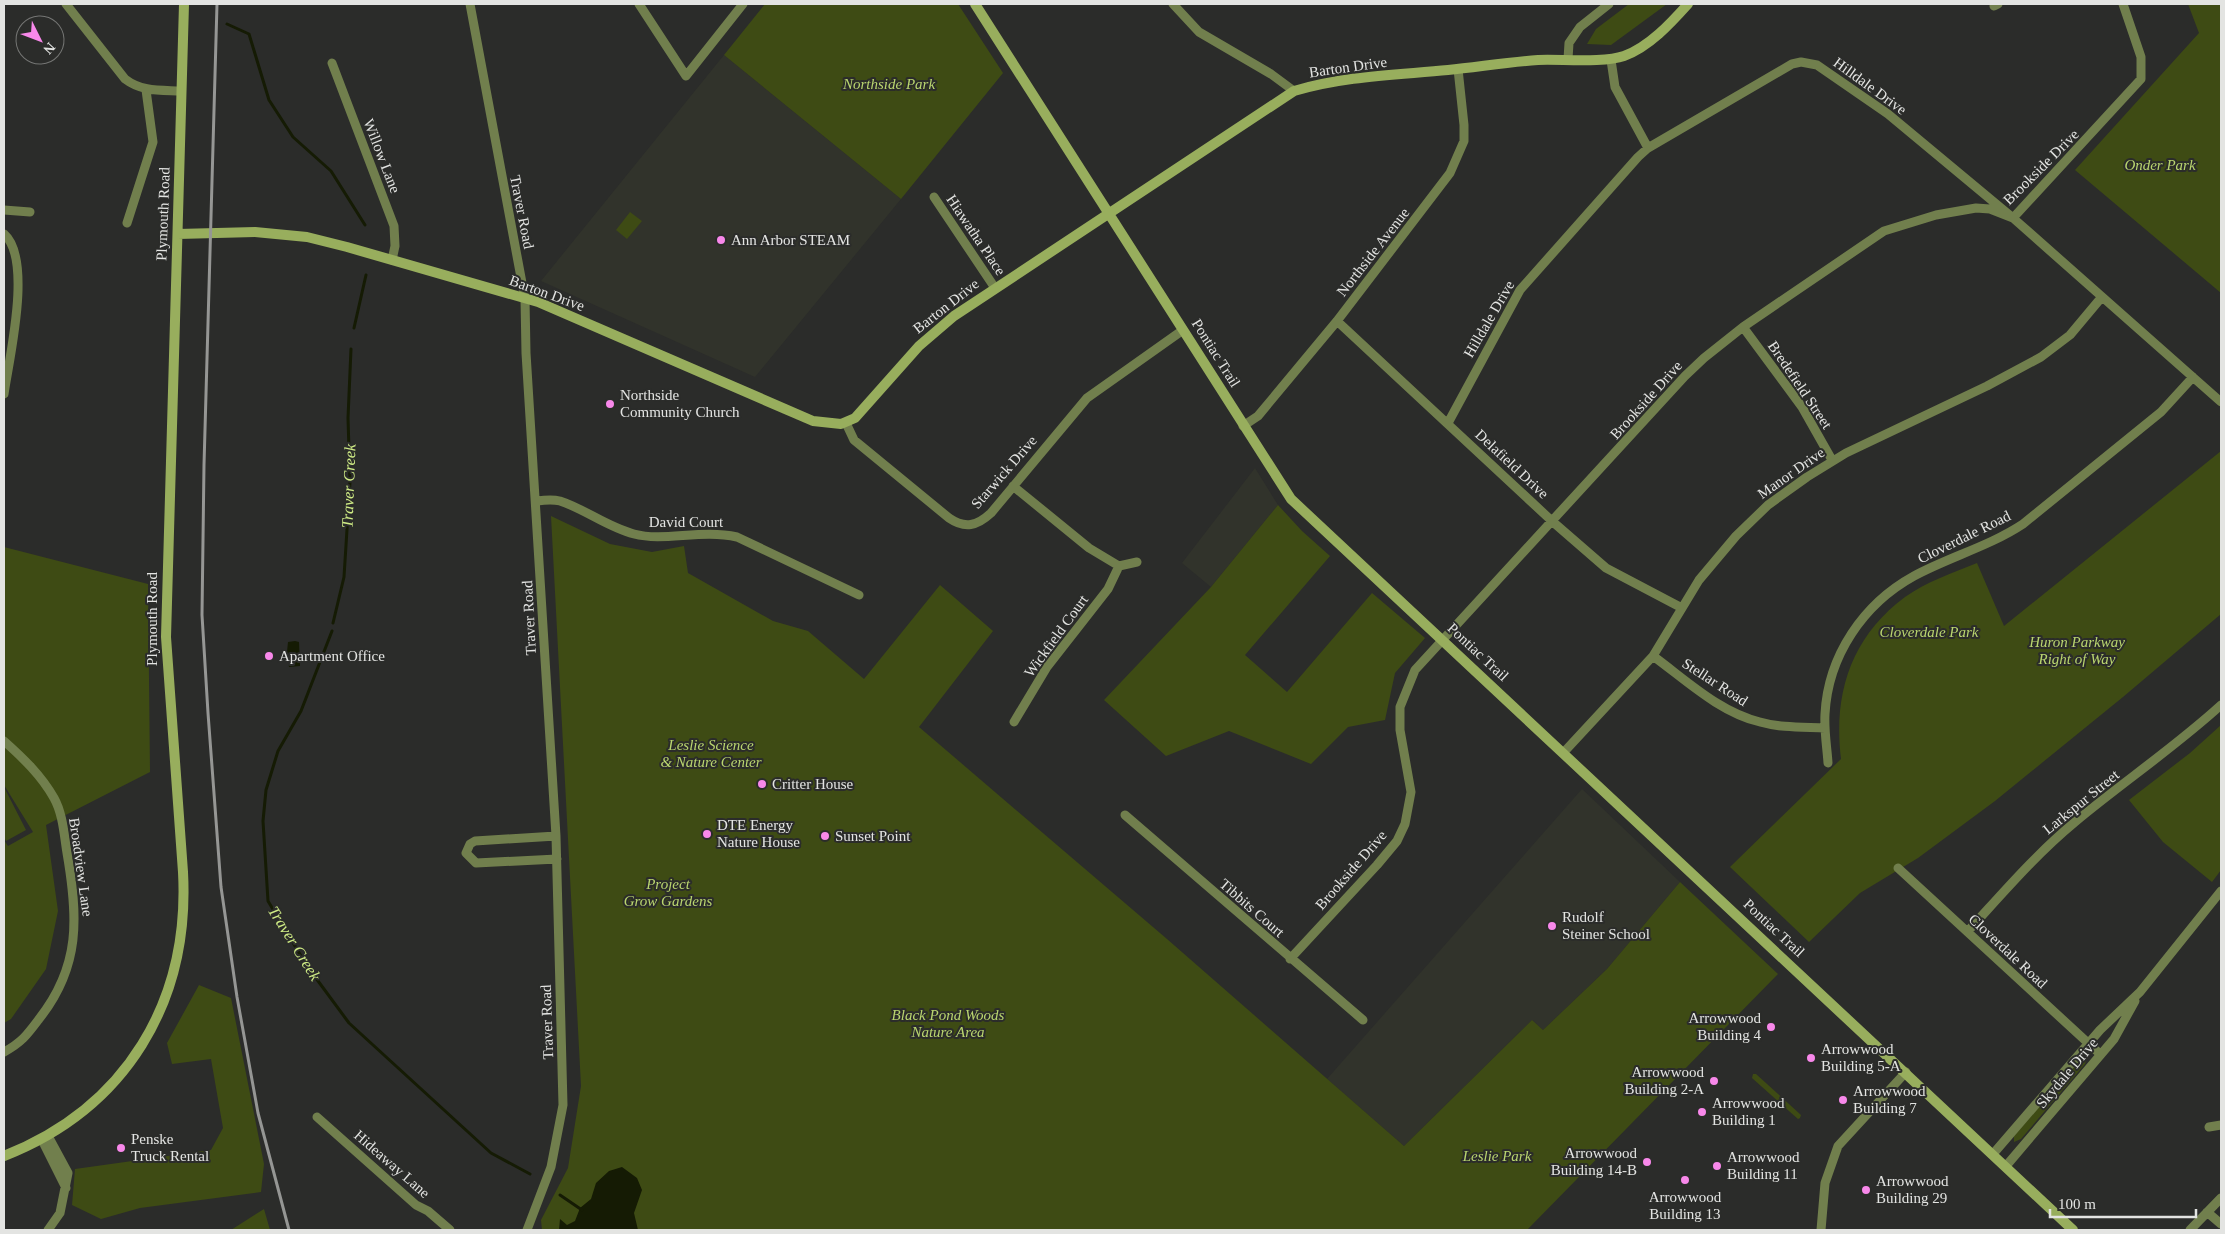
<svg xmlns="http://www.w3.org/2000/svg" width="2225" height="1234" viewBox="0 0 2225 1234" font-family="'Times New Roman',serif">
<rect width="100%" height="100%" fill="#2b2c2a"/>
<path fill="#31332b" d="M724,55L901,199L755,377L541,281Z
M1255,468L1278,505L1211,587L1182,563Z
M1582,789L1680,882L1607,969L1543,1030L1532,1020L1404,1146L1327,1079Z"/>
<path fill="#3e4b14" d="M765,4H958L1003,73L901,199L724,55Z
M1629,4H1667L1611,45L1587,44L1596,29Z
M2188,4H2221V293L2075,170L2199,33Z
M630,212L642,221L627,239L616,230Z
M2221,451V614L2123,697L1995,801L1918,858L1860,893L1809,942L1730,867L1841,759C1833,694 1851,637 1905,597C1926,582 1952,573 1977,563L2004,626Z
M1278,505L1302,531L1330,556L1245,655L1287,692L1372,593L1425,638L1395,673L1385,720L1348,727L1311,764L1229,731L1166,756L1104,700L1211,587Z
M551,516L610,544L652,552L684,546L688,573L773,621L808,631L864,679L940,585L993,631L919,727L1167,939L1404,1146L1532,1020L1543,1030L1607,969L1680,882L1778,974L1527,1230H542L541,1220L568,1168L581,1086Z
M4,547L148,584L150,772L46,825L58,911L46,969L11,1019L4,1023V840L8,846L33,832L4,785Z
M2221,725V870L2212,882L2163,842L2129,800L2190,753Z
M4,787L26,830L6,841L4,837Z
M199,985L231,998L264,1164L261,1192L140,1208L101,1219L72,1205L75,1169L211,1150L223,1128L211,1059L172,1064L167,1043Z
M2080,1059L2086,1061L2085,1064L2021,1139L2014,1142V1136Z
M1753,1074H1756L1801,1115L1800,1118L1798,1119L1752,1078Z
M264,1209L270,1230H231Z"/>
<path fill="#151b04" d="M295,641L299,642L300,666L289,667L287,652L288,642Z
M622,1167L637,1178L642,1190L634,1213L638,1230H559L560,1219L567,1225L575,1221L580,1208L591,1199L596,1183L609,1171Z"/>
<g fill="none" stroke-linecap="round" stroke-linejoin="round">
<path stroke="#151b04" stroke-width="3" d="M227,24L249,34L269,100L293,137L331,171L365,225
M354,328L366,275
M333,623L344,577L350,482L348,418L351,349
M332,631L301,711L278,751L266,790L263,821L268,901L307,966L349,1023L491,1153L530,1174
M560,1195L582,1210"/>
<path stroke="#717f4d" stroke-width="9" d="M66,4L125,79C142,92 160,90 181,91
M470,4L525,299L526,353L556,836L563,1105L551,1167L527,1230
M639,4L686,76L743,4
M1173,4L1199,32L1271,74L1294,91
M1994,6L1998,4
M1568,59L1569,43L1580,27L1609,4
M1611,60L1615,87L1648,148
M332,63L394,226L395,246L392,260
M934,197L995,288
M4,210L30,212
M127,223L153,142L146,90
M4,234C33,259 9,359 4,394
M1337,321L1553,522L1606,568L1682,608
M1743,327L1802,407L1832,460
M846,423L854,440L949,518C965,529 977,526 991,513L1087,398L1183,330
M1448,423L1520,290L1638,157L1648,148L1792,64L1801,62L1817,65L1888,114L2013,218L2221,402
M1243,426L1258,416L1337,321L1450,173L1464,141V125L1458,69
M1013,486L1089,548L1119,566L1108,589L1047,667L1014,722
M537,501C544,500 552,499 560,501C585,509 607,527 634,534C664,542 701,529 737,537L859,595
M1119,566L1137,562
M1653,656C1686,680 1719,712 1760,722C1781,728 1803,727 1825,728
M4,741C23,758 41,775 54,798C63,814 64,835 67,853C78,917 81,966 39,1019C27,1035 22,1042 4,1052
M1564,752L1653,656L1699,580L1736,536L1768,505L1807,477L1846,453L1987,386L2041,357L2070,335L2101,298
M1828,763C1827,747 1824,731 1825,714C1828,656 1863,604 1914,576C1949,557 1990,546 2023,524L2161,412L2193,377
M1125,815L1363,1020
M556,836L475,841L470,844L466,853L476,863L557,859
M1898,868L2100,1054
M1968,931C2002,894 2035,855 2075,822C2123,782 2175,747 2221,705
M1290,959L1377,865L1397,841L1405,824L1411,792L1400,730V707L1415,670L1685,376L1704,358L1743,327L1884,231L1936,215L1976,208L1990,209L2013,218L2141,79V57L2123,4
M317,1117L416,1205L428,1211L450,1230
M2209,1127L2221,1125
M48,1136L68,1173L60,1213L48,1230
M42,1140L66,1188
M1993,1154L2100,1030L2140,992L2221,891
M2006,1166L2114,1039L2135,1001
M2207,1212L2221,1224
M1821,1230L1825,1183L1838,1146L1906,1072
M2190,1230L2221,1198"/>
<path stroke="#98ae5d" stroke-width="10" d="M975,4L1291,499L2073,1230
M178,234L255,232L307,237L347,247L538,302L813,421L841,424L855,418L919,346L954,316L1294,91C1344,76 1396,75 1448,70C1478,67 1508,62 1538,60C1561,59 1604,63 1624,56C1649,47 1671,23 1688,4
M4,1156C126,1108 190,1002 183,872L166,637L184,4"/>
<path stroke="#959694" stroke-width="3" d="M217,4L204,465L202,615L208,713L221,887L237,997L258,1113L289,1230"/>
</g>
<g fill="#f888ea" stroke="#2b2c2a" stroke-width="2">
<circle cx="721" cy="240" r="5"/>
<circle cx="610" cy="404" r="5"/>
<circle cx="269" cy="656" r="5"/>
<circle cx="762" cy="784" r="5"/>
<circle cx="707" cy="834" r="5"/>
<circle cx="825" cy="836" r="5"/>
<circle cx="1552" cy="926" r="5"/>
<circle cx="1771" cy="1027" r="5"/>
<circle cx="1811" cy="1058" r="5"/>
<circle cx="1714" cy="1081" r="5"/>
<circle cx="1843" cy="1100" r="5"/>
<circle cx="1702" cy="1112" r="5"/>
<circle cx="121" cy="1148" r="5"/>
<circle cx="1647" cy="1162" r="5"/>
<circle cx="1717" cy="1166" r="5"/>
<circle cx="1685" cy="1180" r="5"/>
<circle cx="1866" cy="1190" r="5"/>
</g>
<g text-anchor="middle" stroke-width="4" stroke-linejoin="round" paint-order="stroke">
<g font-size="15" fill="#e3e4e2" stroke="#2b2c2a">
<text transform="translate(1348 67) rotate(-8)" y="5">Barton Drive</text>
<text transform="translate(1870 86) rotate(36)" y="5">Hilldale Drive</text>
<text transform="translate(382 156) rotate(69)" y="5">Willow Lane</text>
<text transform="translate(2041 167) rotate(-45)" y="5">Brookside Drive</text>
<text transform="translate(522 212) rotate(79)" y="5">Traver Road</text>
<text transform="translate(163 214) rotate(-88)" y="5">Plymouth Road</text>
<text transform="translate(976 235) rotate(56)" y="5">Hiawatha Place</text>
<text transform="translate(1373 252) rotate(-52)" y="5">Northside Avenue</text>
<text transform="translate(547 293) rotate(20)" y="5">Barton Drive</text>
<text transform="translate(946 306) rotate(-38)" y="5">Barton Drive</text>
<text transform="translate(1489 319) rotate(-60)" y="5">Hilldale Drive</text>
<text transform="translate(1216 353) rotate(58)" y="5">Pontiac Trail</text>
<text transform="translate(1800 385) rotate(56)" y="5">Bredefield Street</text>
<text transform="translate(1646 400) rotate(-48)" y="5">Brookside Drive</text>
<text transform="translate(1512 464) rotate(43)" y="5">Delafield Drive</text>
<text transform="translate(1004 472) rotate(-49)" y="5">Starwick Drive</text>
<text transform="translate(1791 473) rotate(-35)" y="5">Manor Drive</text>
<text x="686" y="527">David Court</text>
<text transform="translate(1964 537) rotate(-26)" y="5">Cloverdale Road</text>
<text transform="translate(529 618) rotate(-93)" y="5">Traver Road</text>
<text transform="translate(152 619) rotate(-90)" y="5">Plymouth Road</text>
<text transform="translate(1056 636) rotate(-54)" y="5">Wickfield Court</text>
<text transform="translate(1478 652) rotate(43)" y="5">Pontiac Trail</text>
<text transform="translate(1715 682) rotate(33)" y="5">Stellar Road</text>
<text transform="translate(2081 802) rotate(-39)" y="5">Larkspur Street</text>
<text transform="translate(81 867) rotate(82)" y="5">Broadview Lane</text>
<text transform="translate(1351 870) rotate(-49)" y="5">Brookside Drive</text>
<text transform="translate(1252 908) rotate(41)" y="5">Tibbits Court</text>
<text transform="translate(1774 928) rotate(43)" y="5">Pontiac Trail</text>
<text transform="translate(2008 951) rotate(43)" y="5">Cloverdale Road</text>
<text transform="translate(547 1022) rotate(-92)" y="5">Traver Road</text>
<text transform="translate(2067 1073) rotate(-50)" y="5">Skydale Drive</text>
<text transform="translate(392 1164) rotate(41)" y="5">Hideaway Lane</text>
</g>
<g font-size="15" font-style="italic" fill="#b9d56f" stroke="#2b2c2a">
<text x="889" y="89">Northside Park</text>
<text x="2160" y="170">Onder Park</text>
<text x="1929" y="637">Cloverdale Park</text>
<text x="2077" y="647">Huron Parkway<tspan x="2077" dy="17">Right of Way</tspan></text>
<text x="711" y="750">Leslie Science<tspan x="711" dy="17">&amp; Nature Center</tspan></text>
<text x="668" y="889">Project<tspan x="668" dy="17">Grow Gardens</tspan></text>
<text x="948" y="1020">Black Pond Woods<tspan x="948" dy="17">Nature Area</tspan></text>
<text x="1497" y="1161">Leslie Park</text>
</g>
<g font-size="15" fill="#e3e4e2" stroke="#2b2c2a" text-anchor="start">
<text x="731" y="245">Ann Arbor STEAM</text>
<text x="620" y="400">Northside<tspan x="620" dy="17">Community Church</tspan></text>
<text x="279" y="661">Apartment Office</text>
<text x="772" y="789">Critter House</text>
<text x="717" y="830">DTE Energy<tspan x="717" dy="17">Nature House</tspan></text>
<text x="835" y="841">Sunset Point</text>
<text x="1562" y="922">Rudolf<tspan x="1562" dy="17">Steiner School</tspan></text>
<text x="1761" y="1023" text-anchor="end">Arrowwood<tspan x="1761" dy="17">Building 4</tspan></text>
<text x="1821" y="1054">Arrowwood<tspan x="1821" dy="17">Building 5-A</tspan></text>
<text x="1704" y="1077" text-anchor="end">Arrowwood<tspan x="1704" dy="17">Building 2-A</tspan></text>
<text x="1853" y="1096">Arrowwood<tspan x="1853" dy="17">Building 7</tspan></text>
<text x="1712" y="1108">Arrowwood<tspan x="1712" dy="17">Building 1</tspan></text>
<text x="131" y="1144">Penske<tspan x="131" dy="17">Truck Rental</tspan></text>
<text x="1637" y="1158" text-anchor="end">Arrowwood<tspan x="1637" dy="17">Building 14-B</tspan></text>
<text x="1727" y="1162">Arrowwood<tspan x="1727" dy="17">Building 11</tspan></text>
<text x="1876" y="1186">Arrowwood<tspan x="1876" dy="17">Building 29</tspan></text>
<text x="1685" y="1202" text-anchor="middle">Arrowwood<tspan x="1685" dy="17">Building 13</tspan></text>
</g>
<g font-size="16" font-style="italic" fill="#d0ed86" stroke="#2b2c2a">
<text transform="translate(348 486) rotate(-88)" y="6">Traver Creek</text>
<text transform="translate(295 943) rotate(58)" y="6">Traver Creek</text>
</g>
</g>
<rect width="2225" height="1234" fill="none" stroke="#e3e4e2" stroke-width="10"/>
<g transform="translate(40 40) rotate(132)"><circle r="24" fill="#2b2c2a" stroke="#757674"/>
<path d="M0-4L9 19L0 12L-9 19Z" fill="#f888ea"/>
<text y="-8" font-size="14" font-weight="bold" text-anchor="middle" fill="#e3e4e2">N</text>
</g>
<path d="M2050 1209v8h146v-8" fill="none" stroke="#e3e4e2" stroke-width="2.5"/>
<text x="2058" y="1209" font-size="15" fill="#e3e4e2" stroke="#2b2c2a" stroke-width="4" paint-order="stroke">100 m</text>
</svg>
